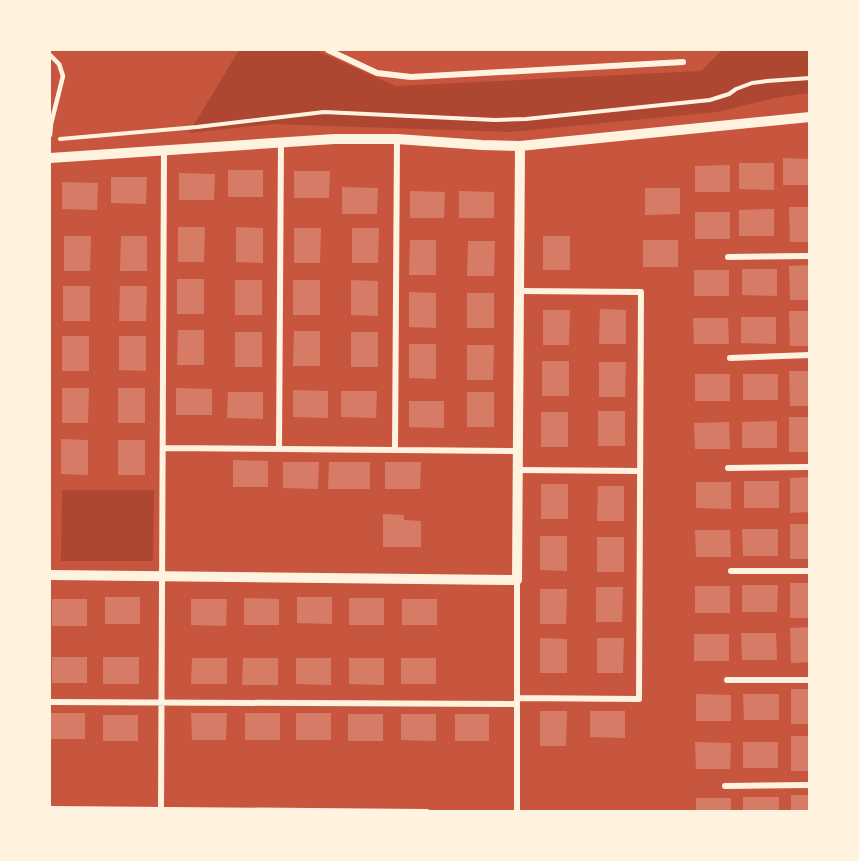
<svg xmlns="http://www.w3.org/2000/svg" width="859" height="861" viewBox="0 0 859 861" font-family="'Nunito Sans',sans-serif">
<rect width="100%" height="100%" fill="#c8553d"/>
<path fill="#ae4732" d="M239,50H315L396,86L701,71L722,50H809V93L775,98L717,112L510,132L273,124L189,133Z
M62,490H154L153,561H61Z"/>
<path fill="#d67c66" d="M783,158L810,159V185H783Z
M739,163H774V190L739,189Z
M730,165V192H695V166Z
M228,170H263V197H228Z
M294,171H330L329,198H294Z
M179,173L215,174L214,200H179Z
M111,177H147L146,204L111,203Z
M62,182L98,183L97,210L62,209Z
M342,187L378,188L377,214H342Z
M645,188H680V214L645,215Z
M410,191L445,192L444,218H410Z
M459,191L494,192V218H459Z
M789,207H810V242H790Z
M774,209V236H739V210Z
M695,212H730V239H695Z
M178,227H205L204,262H178Z
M236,227L263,228V263L236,262Z
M294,228H321L320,263H294Z
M352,228H379L378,263H352Z
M64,236H91L90,271H64Z
M121,236H147V271H120Z
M543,236H570V270H543Z
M410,240H436V275H409Z
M643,240H678V267H643Z
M468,241H495L494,276H467Z
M810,265V300H790L789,266Z
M742,269H777V296L742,295Z
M694,270H729V296H694Z
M177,279H204V314H177Z
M235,280H262V315H235Z
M293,280H320V315H293Z
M351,280L378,281V316L351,315Z
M63,286H90V321H63Z
M120,286H147L146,321H119Z
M409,292L436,293V328L409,327Z
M467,293H494V328H467Z
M600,309L626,310V344H599Z
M543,310H570L569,345H543Z
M789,311H810V346H790Z
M741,317H776V344L741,343Z
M693,318H728L729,344H694Z
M178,330H204V365H177Z
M294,331H320V366H293Z
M235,332H262V367H235Z
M351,332H378V367H351Z
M62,336H89V371H62Z
M119,336H146V371L119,370Z
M409,344H436V379L409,378Z
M467,345H494L493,380H467Z
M542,361H569V396H542Z
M599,362H626L625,397H599Z
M789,371H810V406H790Z
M695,374H730V401H695Z
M743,374H778V400H743Z
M62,388H89L88,423H62Z
M118,388H145V423H118Z
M176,388L212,389V415H176Z
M293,390L328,391V418L293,417Z
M341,391H377L376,418L341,417Z
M228,392H263V419L227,418Z
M467,392H494V427H467Z
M409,401H444V428L409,427Z
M598,411H625V446H598Z
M541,412H568V447H541Z
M789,417H810V452H789Z
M777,421V448H742V422Z
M729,422L730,449H695L694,423Z
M61,439L88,440V475L61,474Z
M118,440H145V475H118Z
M233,460L268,461V487H233Z
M283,462H319L318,489L283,488Z
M329,462H370V489H328Z
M385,462H421L420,489H385Z
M810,477V512L790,513V478Z
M744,481H779V508H744Z
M696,482H731V509L696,508Z
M541,484H568V519H541Z
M598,486H624V521H597Z
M383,514L404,515V520L421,521V547H383Z
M790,524H810V559H790Z
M742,529H778V556H743Z
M695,530H730L731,557H696Z
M540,536H567V571L540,570Z
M597,537H624V572H597Z
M790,583H810V618H790Z
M742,585H778L777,612H742Z
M695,586H730V613H695Z
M596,587H623L622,622H596Z
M540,589H567L566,624H540Z
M105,597H140V624H105Z
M297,597H332V624L297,623Z
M244,598L279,599V625H244Z
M349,598H384V625H349Z
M52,599H87V626H52Z
M191,599H227L226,626L191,625Z
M402,599H437V625H402Z
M810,627V662L791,663L790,628Z
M741,633H776L777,660H742Z
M694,634H729V661H694Z
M540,638L567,639V673H540Z
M597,638H624L623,673H597Z
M52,657H87V683H52Z
M103,657H139V684H103Z
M192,658H227V684H191Z
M243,658H278V685H242Z
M296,658H331V685L296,684Z
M349,658H384V685L349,684Z
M401,658H436V684H401Z
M791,689H810V724H791Z
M696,694L731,695V721H696Z
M743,694H779V720H744Z
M540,711H567L566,746H540Z
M590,711H625V738L590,737Z
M50,713H85V739H50Z
M191,713H227L226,740H192Z
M245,713H280V740H245Z
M296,713H331V740H296Z
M348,714H383V741H348Z
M401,714H436V741L401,740Z
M455,714H489V741H455Z
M103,715H138V741H103Z
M791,736H810V771H791Z
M695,742L731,743L730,769H696Z
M743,742H778V768H743Z
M791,795H810V812H791Z
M743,797H779V812H743Z
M696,798H731V812H696Z"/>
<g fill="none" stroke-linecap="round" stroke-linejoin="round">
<path stroke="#fff3e0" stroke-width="4" d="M60,139L197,127L324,112L495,120L526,119L710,100L729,94L736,89L752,83L767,81L810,78"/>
<path stroke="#fff3e0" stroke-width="4.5" d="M50,55L59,64L63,76L51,124L50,135"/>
<path stroke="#fff3e0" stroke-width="6" d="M328,50L377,73L411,77L683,62
M728,257L810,256
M730,358L810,355
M163,448L518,451
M279,449L281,142
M395,450L397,139
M728,468L810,467
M518,470L640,471
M731,571H810
M727,680H810
M517,698L639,699L641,292L519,291
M50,702L517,704
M725,786L810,785
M50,809L427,812
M161,812L164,150
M517,812V580"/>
<path stroke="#fff3e0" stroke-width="10" d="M50,158L334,139H397L482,145L520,146L810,117
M50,575L517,580L520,146"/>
</g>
<rect width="859" height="861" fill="none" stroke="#fff3e0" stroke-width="102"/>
</svg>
